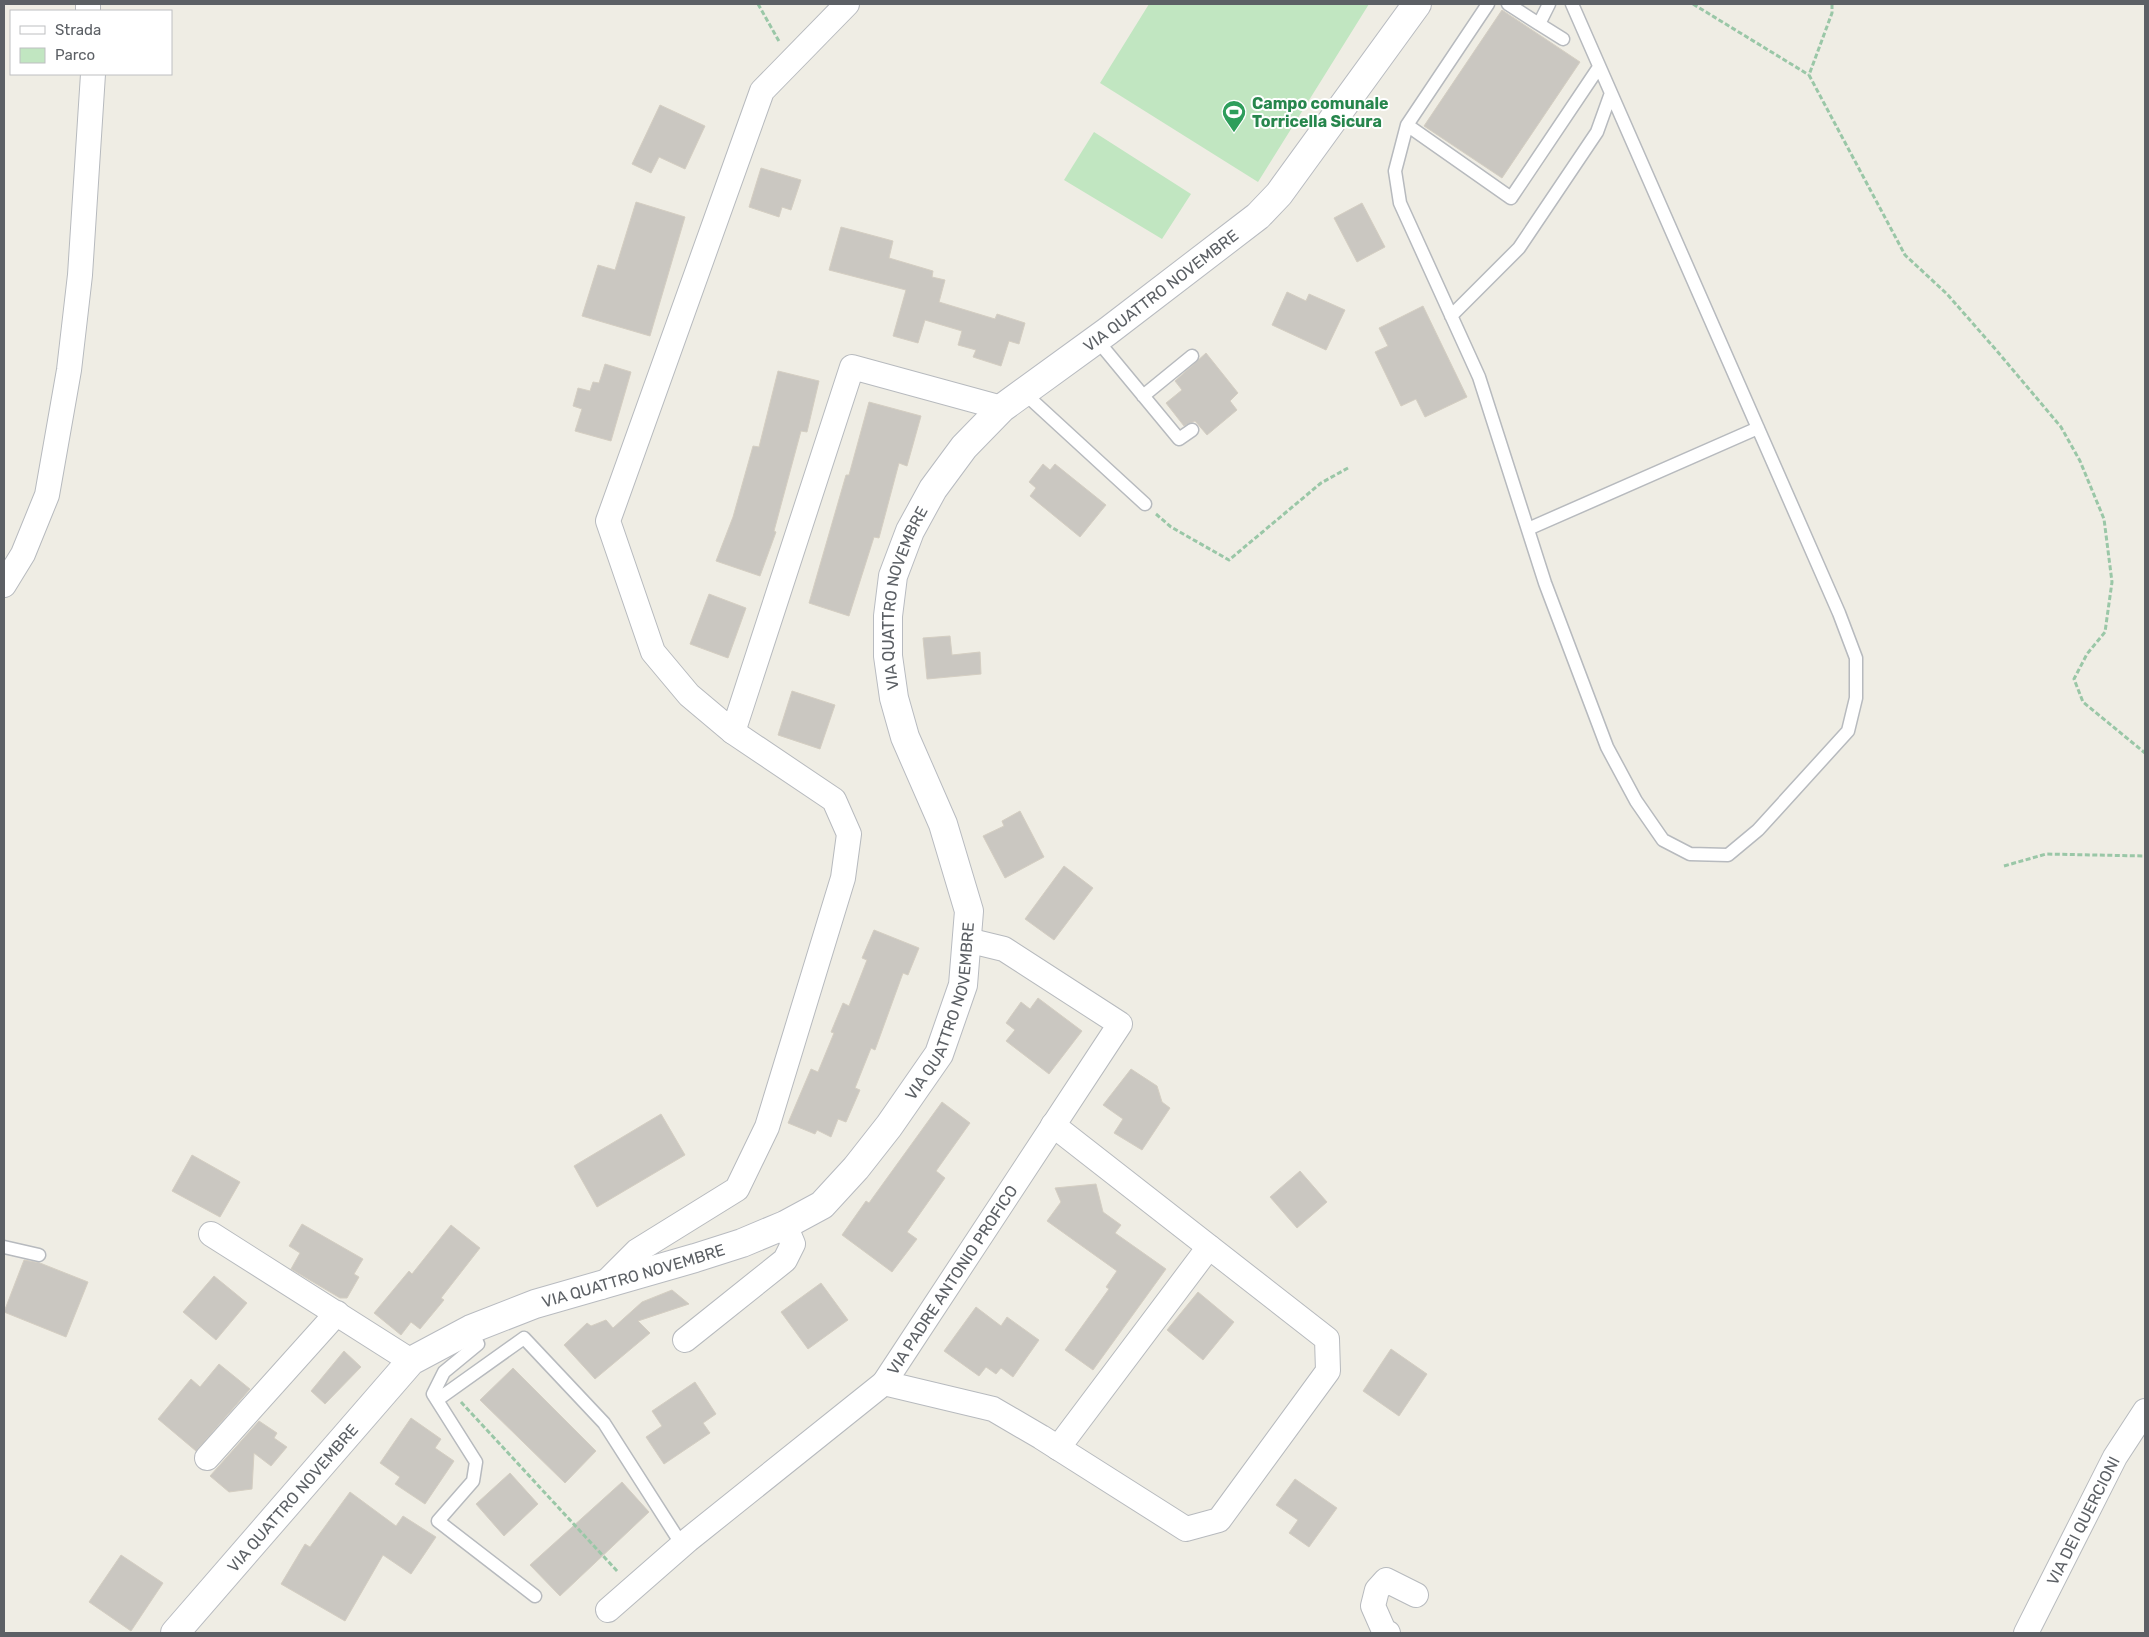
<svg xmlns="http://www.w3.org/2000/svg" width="2149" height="1637" viewBox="0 0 2149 1637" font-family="Rubik,sans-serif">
<rect width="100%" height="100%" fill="#efede4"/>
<path fill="#c1e6c1" d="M1149,4H1369L1258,182L1100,83Z
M1094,132L1191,194L1162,239L1064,180Z"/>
<path fill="#cac7c1" stroke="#d4cec2" d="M1502,10L1580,62L1502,178L1424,126Z
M660,105L705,126L685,169L659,157L651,173L632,164Z
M761,168L801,180L791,210L782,207L779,217L749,207Z
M636,202L685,217L650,336L582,316L598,265L615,270Z
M1362,203L1385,247L1357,262L1334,218Z
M841,227L893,241L889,258L933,271L932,277L945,280L939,302L995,319L997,314L1025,323L1019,344L1009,341L1001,366L973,357L976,350L958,345L962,331L925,320L918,343L893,336L906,290L829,270Z
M1287,292L1306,301L1309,294L1345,310L1326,350L1272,325Z
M1423,306L1467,397L1425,417L1416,399L1401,406L1375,352L1388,346L1379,328Z
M1206,353L1238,393L1230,401L1237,410L1207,435L1195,421L1184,426L1166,403L1182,390L1175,381Z
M605,364L631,372L611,441L575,431L582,409L573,406L578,388L590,391L593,382L599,383Z
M778,371L819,381L807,432L801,431L774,531L776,532L760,576L716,561L733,517L753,446L759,447Z
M869,402L921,416L907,466L899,463L879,538L874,537L849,616L809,603L846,475H849Z
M1043,464L1050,470L1055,464L1106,505L1080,537L1030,496L1036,488L1029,482Z
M709,594L746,608L728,658L690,644Z
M950,636L952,655L980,652L981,674L927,679L923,638Z
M792,691L835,705L820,749L778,735Z
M1020,811L1044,857L1005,878L983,836L1004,826L1002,821Z
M1064,866L1093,888L1054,940L1025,919Z
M874,930L919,948L908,975L903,973L875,1050L871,1048L855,1088L860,1090L846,1122L838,1119L831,1137L817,1130L815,1134L788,1123L811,1069L818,1072L834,1033L831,1032L843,1003L849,1006L867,960L862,958Z
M1038,998L1082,1031L1049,1074L1006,1041L1015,1030L1006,1023L1021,1002L1030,1009Z
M1131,1069L1157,1086L1162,1102L1170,1108L1142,1150L1114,1133L1123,1119L1103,1105Z
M942,1102L970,1123L936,1171L945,1178L907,1232L917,1239L892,1272L842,1235L866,1201L869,1203Z
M661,1114L685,1155L597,1207L574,1166Z
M192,1155L240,1182L220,1217L172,1191Z
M1300,1171L1327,1202L1297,1228L1270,1197Z
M1096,1184L1103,1212L1121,1225L1115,1233L1166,1269L1093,1370L1065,1350L1109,1289L1106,1287L1117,1271L1047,1221L1061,1202L1055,1188Z
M302,1224L363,1259L354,1274L359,1277L347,1298H340L291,1269L300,1253L289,1246Z
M451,1225L480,1248L441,1298L444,1300L420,1329L411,1322L401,1335L374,1313L409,1271L412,1274Z
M24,1260L40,1263L88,1282L66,1337L4,1312Z
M214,1276L247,1303L216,1340L183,1312Z
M821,1283L848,1320L808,1349L781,1312Z
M672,1290L689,1304L638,1321L650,1333L595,1379L564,1345L587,1323L591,1326L606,1320L613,1328L642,1302Z
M1198,1292L1234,1322L1203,1360L1167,1330Z
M976,1307L1001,1326L1007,1317L1039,1340L1013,1377L1001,1368L996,1374L986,1367L979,1376L944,1351Z
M1391,1349L1427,1374L1399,1416L1363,1391Z
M344,1351L361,1367L325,1404L311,1391Z
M219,1364L250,1389L196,1451L158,1419L191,1379L200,1387Z
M513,1368L596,1451L565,1483L480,1400Z
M695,1382L716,1414L703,1423L710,1433L664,1464L646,1437L662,1426L652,1411Z
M411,1418L441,1439L435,1448L454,1461L425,1504L395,1484L400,1477L380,1463Z
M259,1421L277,1433L274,1438L287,1447L271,1466L254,1453L252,1489L229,1492L210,1476Z
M510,1473L538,1504L504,1536L476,1504Z
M1295,1479L1337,1508L1309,1547L1289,1533L1298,1520L1276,1505Z
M622,1482L649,1512L560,1596L530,1565Z
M350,1492L396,1526L403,1516L436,1537L411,1574L383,1555L345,1621L281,1584L305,1544L310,1547Z
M121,1555L163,1583L131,1631L89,1602Z"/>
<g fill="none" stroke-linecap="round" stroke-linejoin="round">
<g stroke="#b7babe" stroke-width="15">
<path id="service" d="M1488,4L1407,125L1395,171L1400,203L1479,377L1545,583L1607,747L1636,801L1663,840L1690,854L1728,855L1758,830L1848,731L1856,698V658L1839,613L1572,4
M1508,4L1539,24L1549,4
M1539,24L1563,39
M1407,125L1511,198L1599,67
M1451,316L1519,248L1597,132L1611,93
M1097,340L1179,439L1192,430
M1023,392L1145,504
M1143,396L1192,356
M1528,529L1758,428
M4,1247L39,1255
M471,1329L478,1344L444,1372L433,1394L476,1462L473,1481L438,1521L535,1596
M437,1400L524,1338L604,1423L682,1545"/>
</g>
<g stroke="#b7babe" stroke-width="26">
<g id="minor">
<path d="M88,4V11"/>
<path d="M847,4L762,91L608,521L653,652L689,695L733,732L852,367L1002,408"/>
<path d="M4,585L23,554L47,495L69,370L80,275L93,74"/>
<path d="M211,1234L411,1361"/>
<path d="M601,1287L637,1251L737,1189L767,1127L843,878L849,834L834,800L733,732"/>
<path d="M685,1340L785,1260L793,1244L785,1225"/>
<path d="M884,1383L993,1409L1041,1437L1186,1529L1219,1520L1328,1371L1327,1339L1053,1125"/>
<path d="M1058,1448L1209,1247"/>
<path d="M207,1458L337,1313"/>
<path id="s1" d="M608,1610L688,1540L884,1383L1120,1024L1004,949L967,940"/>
<path d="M1388,1633L1384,1631L1373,1606L1377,1590L1386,1580L1416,1595"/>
<path id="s2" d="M2026,1633L2115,1457L2145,1411"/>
</g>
</g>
<g stroke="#b8bbc0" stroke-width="30">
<g id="secondary">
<path id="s3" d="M175,1633L411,1361L471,1329L535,1304L695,1258L742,1243L785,1225L822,1205L856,1168L889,1126L939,1054L963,985L969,911L943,824L905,737L894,698L888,656V616L893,576L910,531L933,489L964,447L1002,408L1108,331L1258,216L1279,194L1417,4"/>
</g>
</g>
<path stroke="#9ac7a7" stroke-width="3" stroke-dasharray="5 2.5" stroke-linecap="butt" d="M758,4L780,43
M1693,4L1809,75
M1832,4V13L1809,75L1905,255L1947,294L1997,351L2061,427L2080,461L2104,519L2112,582L2105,632L2087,654L2074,679L2083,702L2145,753
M1156,514L1171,527L1229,560L1321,483L1348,468
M2004,866L2046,854L2145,856
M461,1402L618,1572"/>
<use href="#service" stroke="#fff" stroke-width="12"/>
<use href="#minor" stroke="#fff" stroke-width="24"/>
<use href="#secondary" stroke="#fff" stroke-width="28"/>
</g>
<defs>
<g id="stadium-pin" transform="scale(1.25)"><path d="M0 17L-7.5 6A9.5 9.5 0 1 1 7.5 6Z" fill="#2e9e5b" stroke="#fff"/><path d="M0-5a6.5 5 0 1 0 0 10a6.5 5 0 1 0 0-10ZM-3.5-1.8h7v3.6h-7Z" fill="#fff"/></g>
</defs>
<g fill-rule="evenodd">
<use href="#stadium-pin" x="1234" y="112"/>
</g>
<g text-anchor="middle" stroke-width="4" stroke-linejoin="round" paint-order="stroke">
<g font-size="16" font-weight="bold" fill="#27864d" stroke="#fff" text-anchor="start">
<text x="1252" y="109">Campo comunale<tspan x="1252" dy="18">Torricella Sicura</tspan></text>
</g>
<g font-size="16" fill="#5c6065" stroke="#fff">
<text dy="6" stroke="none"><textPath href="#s3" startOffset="1889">VIA QUATTRO NOVEMBRE</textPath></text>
<text dy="6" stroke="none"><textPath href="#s3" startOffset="1469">VIA QUATTRO NOVEMBRE</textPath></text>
<text dy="6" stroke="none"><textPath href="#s3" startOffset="1034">VIA QUATTRO NOVEMBRE</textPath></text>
<text dy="6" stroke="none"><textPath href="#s3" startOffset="599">VIA QUATTRO NOVEMBRE</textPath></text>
<text dy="6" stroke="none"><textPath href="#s1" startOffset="481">VIA PADRE ANTONIO PROFICO</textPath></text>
<text dy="6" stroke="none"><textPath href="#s3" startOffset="179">VIA QUATTRO NOVEMBRE</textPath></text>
<text dy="6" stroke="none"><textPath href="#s2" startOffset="126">VIA DEI QUERCIONI</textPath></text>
</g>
</g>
<rect width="2149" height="1637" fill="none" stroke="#5c6065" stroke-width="10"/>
<rect x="10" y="10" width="162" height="65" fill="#ffffff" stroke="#bebfc1"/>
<rect x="20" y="26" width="25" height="8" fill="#ffffff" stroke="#bebfc1"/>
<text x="55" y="35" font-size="15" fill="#5c6065">Strada</text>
<rect x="20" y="48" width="25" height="15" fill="#c1e6c1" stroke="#bebfc1"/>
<text x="55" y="60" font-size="15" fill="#5c6065">Parco</text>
</svg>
